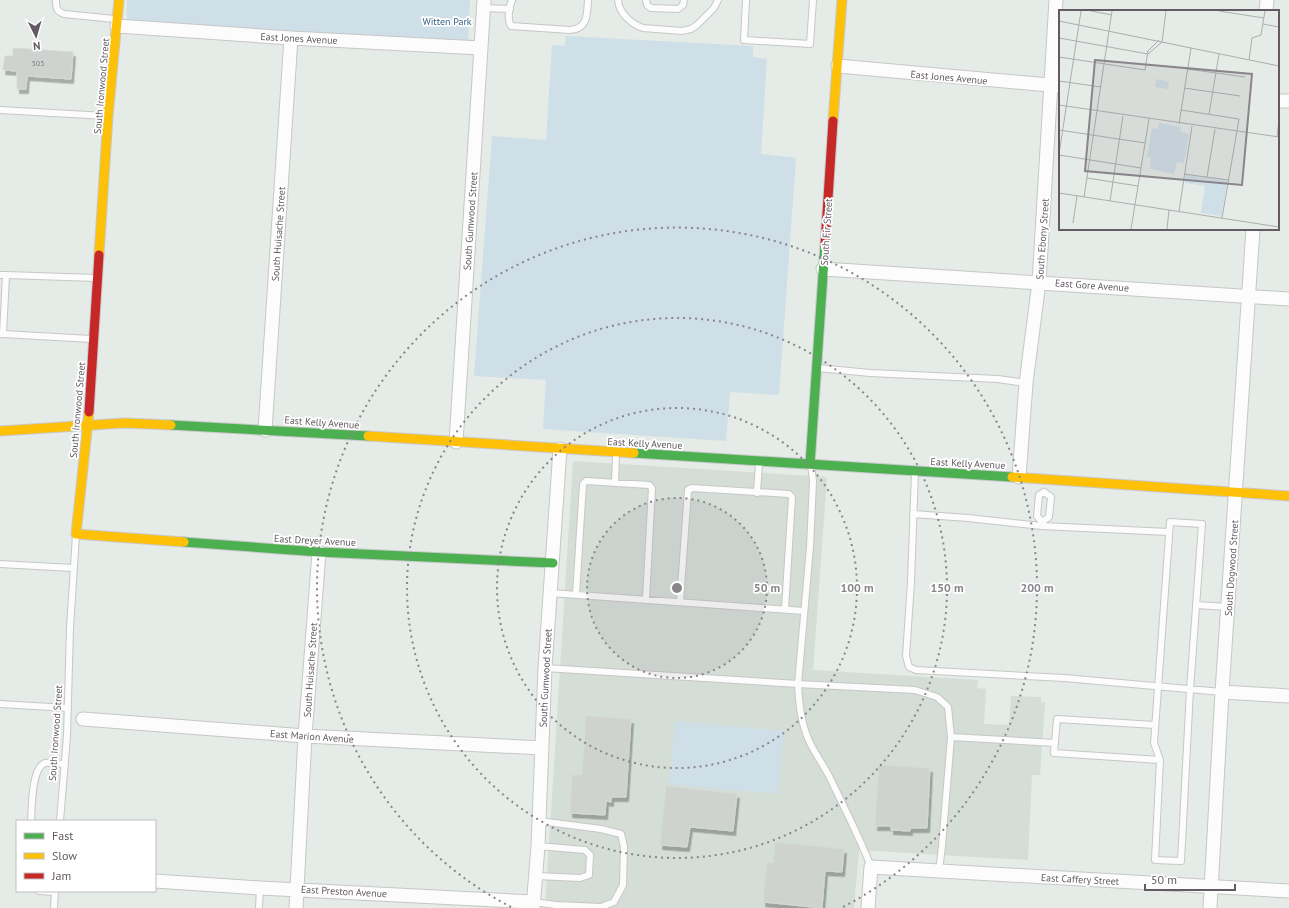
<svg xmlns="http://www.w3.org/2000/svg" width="1289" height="908" viewBox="0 0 1289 908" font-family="'PT Sans',sans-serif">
<defs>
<filter id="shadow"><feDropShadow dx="2.5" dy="4.5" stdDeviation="0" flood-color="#0004"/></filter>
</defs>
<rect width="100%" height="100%" fill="#e5ebe6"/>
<path fill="#d4ddd6" d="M573,461L827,477L813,670L978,680L977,688L986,689L984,724L1009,725L1011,696L1041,697V702H1045L1040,775H1032L1028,860L859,850L854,908H545Z"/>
<path fill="#cfdfe7" d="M127,0H470L468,43L131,23L127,20Z
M566,36L753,46V57L767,59L761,154L796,158L779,395L730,392L726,441L543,429L546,380L474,376L492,136L546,140L552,45L565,46Z
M675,721L784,731L778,794L669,784Z"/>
<path fill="#cfd3cf" stroke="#d4dad5" filter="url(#shadow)" d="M13,48L73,52L71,79L27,76L26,89H17V71L3,70L5,56H13Z
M586,716L631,719L626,797H611V802L606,801L605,815L570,813L572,775H582Z
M879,765L930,768L927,828H910V831L891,830V826H875Z
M666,786L737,794L733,831L690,827L687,847L660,845Z
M775,842L844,849L842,872L825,871L822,908L763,902L767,862L773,863Z"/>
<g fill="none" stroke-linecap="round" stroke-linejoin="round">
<g stroke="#c7c7c8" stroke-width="8">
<path id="lane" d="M56,0C56,8 56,11 64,14L115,19
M512,0C509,7 507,19 511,26L570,30C588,29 587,14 588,0
M618,0C619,13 631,24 643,28L682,31L691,29L697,25L714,8L718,0
M646,0L647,5L651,8L678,9L683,5L684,0
M746,0L744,40L810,44L813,0
M484,8L510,9
M0,110L106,116
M0,275H6L3,334H0
M6,275L96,278
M3,334L91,339
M818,368L870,373L998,379L1026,383
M811,465L813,481L810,547L798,684C799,705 801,724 810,743C816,755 824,766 830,778C844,807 859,836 871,867
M915,472L911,582L906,656L909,667L916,670L1064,678L1222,692
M615,483L616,454
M1044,492L1039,495L1037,516L1042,522V526L1169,532
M757,493L759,462
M913,514L968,518L1042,526
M1042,522L1049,517L1051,497L1044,492
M1170,522L1202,524L1190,690L1181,861L1155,860L1160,760L1154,743Z
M0,564L73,568
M550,593L804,611
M576,594L583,484L586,481L649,485L652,488L646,599
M680,602L688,490L692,488L789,494L792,497L785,609
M1196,605L1228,607
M545,668L798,684L915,690L937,697L948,707L951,737L942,846L939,871
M0,704L68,708
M1155,725L1057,719L1054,753L1160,760
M951,737L1055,743
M31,821C32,809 31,768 45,763C49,762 60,764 65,764
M60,821L67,736L70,628L76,535
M536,876L580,878L589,875L590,855L585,850L538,846
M39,891L55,892
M533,902L556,905L601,907L614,902L623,885L624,847L621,834L601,829L539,821
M54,908L55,891
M259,908L260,888"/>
</g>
<g stroke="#c7c7c8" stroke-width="15">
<path id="street" d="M1266,11L1267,0
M117,26L291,38L481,48
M838,66L1060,86
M1278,101H1289
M823,269L1289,299
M265,430L291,38
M456,442L484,0
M1019,477L1026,383L1039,282L1056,0
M1222,692L1289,696
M83,719L305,736L542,748
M155,881L260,888L533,902
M296,908L305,736L319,552
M533,908L538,846L545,668L560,449
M868,908L871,867L1289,891
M1210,908L1222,692L1253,229"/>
</g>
<g stroke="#c8c8c9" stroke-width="11">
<path id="fast" d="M171,425L368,436
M634,453L1012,477
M810,464L825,245
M184,542L319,552L553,563"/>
</g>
<g stroke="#c8c8c9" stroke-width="11">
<path id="slow" d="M833,121L842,0
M99,255L108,116L119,0
M89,412L76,534L184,542
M0,431L124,423L171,425
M368,436L634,453
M1012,477L1289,496"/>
</g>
<g stroke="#c8c8c9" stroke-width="11">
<path id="jam" d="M825,245L833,121
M89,412L99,255"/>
</g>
<use href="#lane" stroke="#fbfcfb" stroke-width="6"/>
<use href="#street" stroke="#fbfcfb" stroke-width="13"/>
<use href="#fast" stroke="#4caf50" stroke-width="9"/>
<use href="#slow" stroke="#ffc107" stroke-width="9"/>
<use href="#jam" stroke="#c62828" stroke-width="9"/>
</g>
<circle cx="677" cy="588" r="90" fill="#89858a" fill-opacity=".12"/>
<g fill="none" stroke="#89858a" stroke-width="2" stroke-dasharray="2 4">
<circle cx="677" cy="588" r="90"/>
<circle cx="677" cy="588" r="180"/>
<circle cx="677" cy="588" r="270"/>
<path d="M511 907A360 360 0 1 1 843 907"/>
</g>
<g text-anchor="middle" stroke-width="3.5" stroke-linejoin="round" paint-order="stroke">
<g font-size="8" fill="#7f7a7f">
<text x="38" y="66">505</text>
</g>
<g font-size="10" fill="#33618a" stroke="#fff">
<text x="447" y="25">Witten Park</text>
</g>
<g font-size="10" fill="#635a63" stroke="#fff">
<text transform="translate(299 38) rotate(3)" y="4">East Jones Avenue</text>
<text transform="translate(949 77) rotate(5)" y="4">East Jones Avenue</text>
<text transform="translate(101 86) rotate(-85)" y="4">South Ironwood Street</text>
<text transform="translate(470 221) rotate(-86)" y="4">South Gumwood Street</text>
<text transform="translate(826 232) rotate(-86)" y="4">South Fir Street</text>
<text transform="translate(278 234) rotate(-86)" y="4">South Huisache Street</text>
<text transform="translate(1042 239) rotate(-86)" y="4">South Ebony Street</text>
<text transform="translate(1092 285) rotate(4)" y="4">East Gore Avenue</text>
<text transform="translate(77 410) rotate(-85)" y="4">South Ironwood Street</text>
<text transform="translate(322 422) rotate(4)" y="4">East Kelly Avenue</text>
<text transform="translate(645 443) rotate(3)" y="4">East Kelly Avenue</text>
<text transform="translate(968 463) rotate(3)" y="4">East Kelly Avenue</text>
<text transform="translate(315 540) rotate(3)" y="4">East Dreyer Avenue</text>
<text transform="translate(1231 568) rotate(-86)" y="4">South Dogwood Street</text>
<text transform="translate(310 670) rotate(-86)" y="4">South Huisache Street</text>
<text transform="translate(545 678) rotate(-87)" y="4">South Gumwood Street</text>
<text transform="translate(55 733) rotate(-86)" y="4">South Ironwood Street</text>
<text transform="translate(312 736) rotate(4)" y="4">East Marion Avenue</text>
<text transform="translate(1080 879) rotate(3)" y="4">East Caffery Street</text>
<text transform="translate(344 891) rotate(3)" y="4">East Preston Avenue</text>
</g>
</g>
<g transform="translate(1059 10)">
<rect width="220" height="220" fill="#e5ebe6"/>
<path d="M97,69L110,72L109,79L96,77ZM100,113L122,117L121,122L130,124L125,153L118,152L115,164L91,159L92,148L88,147L93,118L99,119ZM127,164L168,171L163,206L142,203L146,176L126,173Z" fill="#cfdfe7"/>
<path fill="none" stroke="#adadae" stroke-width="1" d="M32,1L53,5M160,1L205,8M0,11L220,56M204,14L220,17M0,28L89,44L103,32L107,1M88,42L100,30M0,47L86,60L89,41M190,50L193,28L202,25L206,1M128,59L186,67M0,71L42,77M125,78L181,86M0,95L220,127M122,100L180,109L163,208M150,104L160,44M120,114L132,38M0,120L86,133M218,127L220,110M0,144L22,1M0,145L82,158M125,164L169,170M148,167L156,119M28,168L79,176M0,183L220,217M25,187L53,1M51,191L64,106M120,201L133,116M14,213L18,186M72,219L90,109M108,219L110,200"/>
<path fill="#89858a" fill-opacity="0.15" stroke="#89858a" stroke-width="2" d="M36,50L193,64L183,175L26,161Z"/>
<rect width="220" height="220" fill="none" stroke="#635a63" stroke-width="2"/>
</g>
<circle cx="677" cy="588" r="6" fill="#89858a" stroke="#fff" stroke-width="2"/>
<g font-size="12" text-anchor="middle" font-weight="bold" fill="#89858a" stroke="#fff" stroke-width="3.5" stroke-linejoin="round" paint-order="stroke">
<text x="767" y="592">50 m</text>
<text x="857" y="592">100 m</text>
<text x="947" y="592">150 m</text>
<text x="1037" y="592">200 m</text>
</g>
<rect x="16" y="820" width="140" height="72" fill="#ffffff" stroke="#c1bdc1"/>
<rect x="24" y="833" width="20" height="6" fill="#4caf50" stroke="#c1bdc1"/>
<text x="52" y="840" font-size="12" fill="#635a63">Fast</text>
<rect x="24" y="853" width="20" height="6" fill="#ffc107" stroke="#c1bdc1"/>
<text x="52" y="860" font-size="12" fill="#635a63">Slow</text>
<rect x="24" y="873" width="20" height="6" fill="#c62828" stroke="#c1bdc1"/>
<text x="52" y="880" font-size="12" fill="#635a63">Jam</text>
<g transform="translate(36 36) rotate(175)" stroke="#ffffff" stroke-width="3" paint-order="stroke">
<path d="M0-3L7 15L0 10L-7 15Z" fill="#635a63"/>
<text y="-6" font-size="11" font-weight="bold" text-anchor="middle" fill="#635a63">N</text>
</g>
<path d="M1145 884v6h90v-6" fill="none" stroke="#635a63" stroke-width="2"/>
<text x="1151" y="884" font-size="12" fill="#635a63" stroke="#ffffff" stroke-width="3" paint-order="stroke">50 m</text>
</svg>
